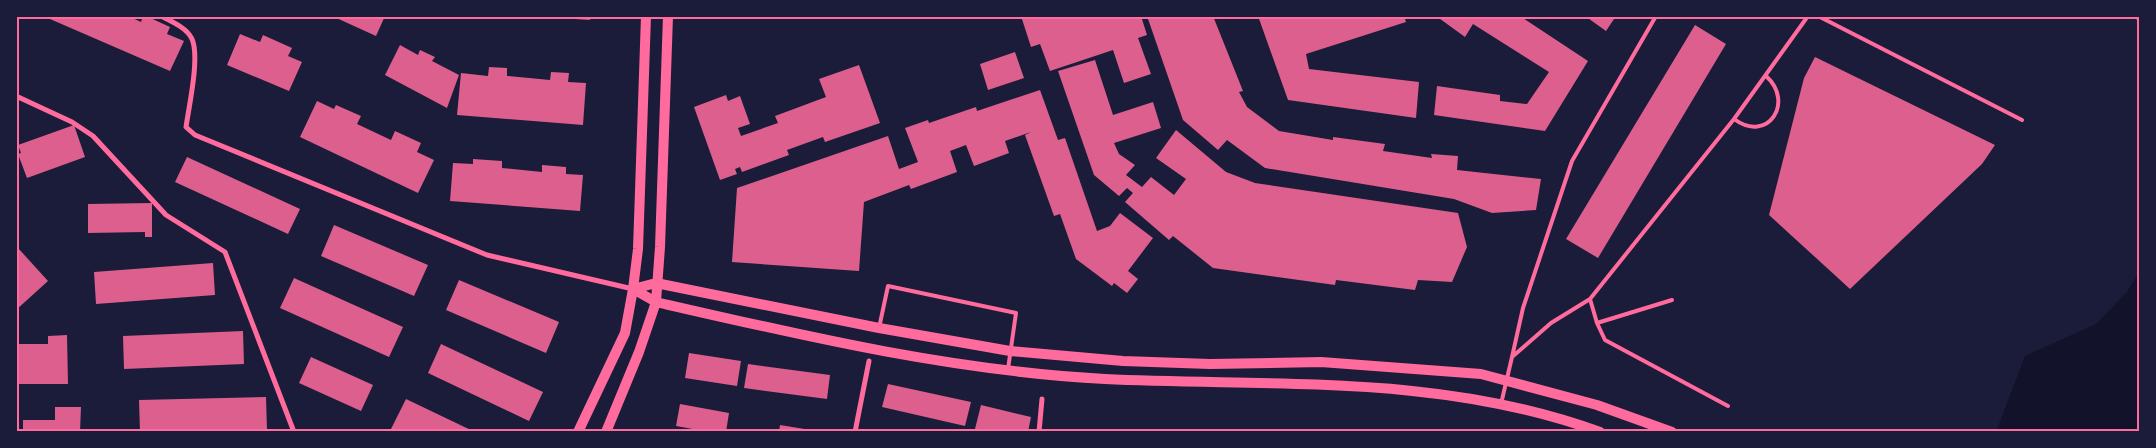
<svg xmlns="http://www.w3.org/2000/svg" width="2156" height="448" viewBox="0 0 2156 448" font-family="'Sofia Sans Condensed',sans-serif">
<rect width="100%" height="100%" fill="#1b1b3a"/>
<path fill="#12122b" d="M2140,270V432H1996L2025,356L2096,324L2127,292Z"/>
<path fill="#dd5f8e" d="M43,16H128L141,22L143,16H146L170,27L167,34L184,41L170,71Z
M332,16H385L376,36Z
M561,16H590V20L561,18Z
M1021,16H1141L1147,35L1138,38L1151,74L1124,83L1113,50L1050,71L1040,44L1031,47Z
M1147,16H1213L1243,91L1239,92L1247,107L1279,131L1333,140V137L1385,144L1383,151L1432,158L1431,154L1458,156L1457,170L1541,179L1536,210L1492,213L1454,199L1265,168L1227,140L1218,150L1183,120Z
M1258,16H1404L1406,22L1306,54L1309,69L1419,82L1416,118L1288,100Z
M1436,16H1520L1588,61L1545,131L1434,115L1437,86L1500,95V101L1527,104L1549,72L1473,24L1465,37Z
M1585,16H1616L1606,31Z
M1695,25L1726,44L1598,258L1566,239Z
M240,34L260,42L263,35L292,48L288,56L302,62L289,91L227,65Z
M400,45L418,55L420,50L435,57L432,61L459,75L447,108L385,75Z
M1015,52L1024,78L988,90L980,64Z
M1815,57L1995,145L1982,164L1850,289L1769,215L1804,78Z
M1095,60L1113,115L1153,102L1161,128L1114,143L1119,154L1135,165L1126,175L1142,187L1151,177L1174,195L1186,179L1156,158L1176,130L1226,172L1255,183L1458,213L1467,247L1452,282L1418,280L1415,290L1336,280L1335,285L1213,268L1173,236L1169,240L1125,202L1133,193L1127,188L1119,196L1094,175L1058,71Z
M859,65L880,123L825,142L823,137L787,150L789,155L742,172L740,167L735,169L737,174L720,180L694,107L726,95L728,101L740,96L750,124L738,128L741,136L778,123L775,116L826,97L819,79Z
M489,67L507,68V76L550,80L551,72L569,73L568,82L586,83L583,125L457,115L461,73L488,76Z
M1040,90L1058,140L1065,138L1097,231L1110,226L1120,213L1153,238L1128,271L1138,279L1127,293L1114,283L1112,286L1076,259L1060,214L1054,216L1025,135L1031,132L1005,141L1009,153L974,166L966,145L950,151L957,172L911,189L909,185L864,202L859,271L732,262L737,188L888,136L899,169L918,162L905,128L928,120L929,123L976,107L977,111Z
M317,101L334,109L336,105L361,116L357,124L391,140L395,131L421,143L417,152L434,160L418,193L300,137Z
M74,125L85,157L27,178L18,154L21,153L18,145Z
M187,157L300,209L288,234L175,182Z
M473,159L502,161V168L542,172V165L566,167V174L583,175L580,211L450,201L453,163L473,164Z
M152,203V237H145V232L88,233V204Z
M334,225L428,265L414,296L321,256Z
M18,248L48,281L16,310V249Z
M213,263L215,295L96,304L94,272Z
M294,278L403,327L389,357L280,308Z
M459,280L559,322L546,353L446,310Z
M243,331L244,364L124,369L123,336Z
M67,335L68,384H16V344H48V336Z
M441,344L543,392L529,421L428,373Z
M689,353L741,361L737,386L685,378Z
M311,357L373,385L361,411L299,383Z
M748,364L830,375L827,399L744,388Z
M888,384L971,402L965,426L882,407Z
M266,397L267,430L140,432L139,400Z
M406,399L475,432H398L391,429Z
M680,404L729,413L726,432H709L676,426Z
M981,405L1031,417L1028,432H985L975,429Z
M55,407H81L80,432H23V420H55Z
M780,425L817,431V432H779Z"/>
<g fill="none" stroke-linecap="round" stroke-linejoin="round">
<path stroke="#ff6b9d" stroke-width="4" d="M1818,16L2022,120
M2134,16L2140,19
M1734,119C1768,144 1795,102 1766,76
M1590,299L1597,323L1605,340L1728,406
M1597,323L1672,300
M879,328L888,286L1016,313L1008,369
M1512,357L1523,308L1572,161L1656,16
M1501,404L1512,357L1551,323L1590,299L1734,119L1808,16"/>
<path stroke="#ff6b9d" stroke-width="5" d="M161,16C171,21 187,28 192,39C200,57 189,106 186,127L195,135L487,255L633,289
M16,96L72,122L93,136L166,215L225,252L294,432
M855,432L869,361
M1039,432L1042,399"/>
<path stroke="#ff6b9d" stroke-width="10" d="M633,289L656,283L879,328L1010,351L1123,361L1210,364L1321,362L1481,374L1597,405L1672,432
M633,289L656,302C804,336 953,371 1105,379C1273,387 1439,373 1600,432
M578,432L625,333L633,289L638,249L646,16
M606,432L639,352L656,302L660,247L668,16"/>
</g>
<rect width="2156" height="448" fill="none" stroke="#1b1b3a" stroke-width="35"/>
<rect x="18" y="18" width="2120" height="412" fill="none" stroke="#ff6b9d" stroke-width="2"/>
</svg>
